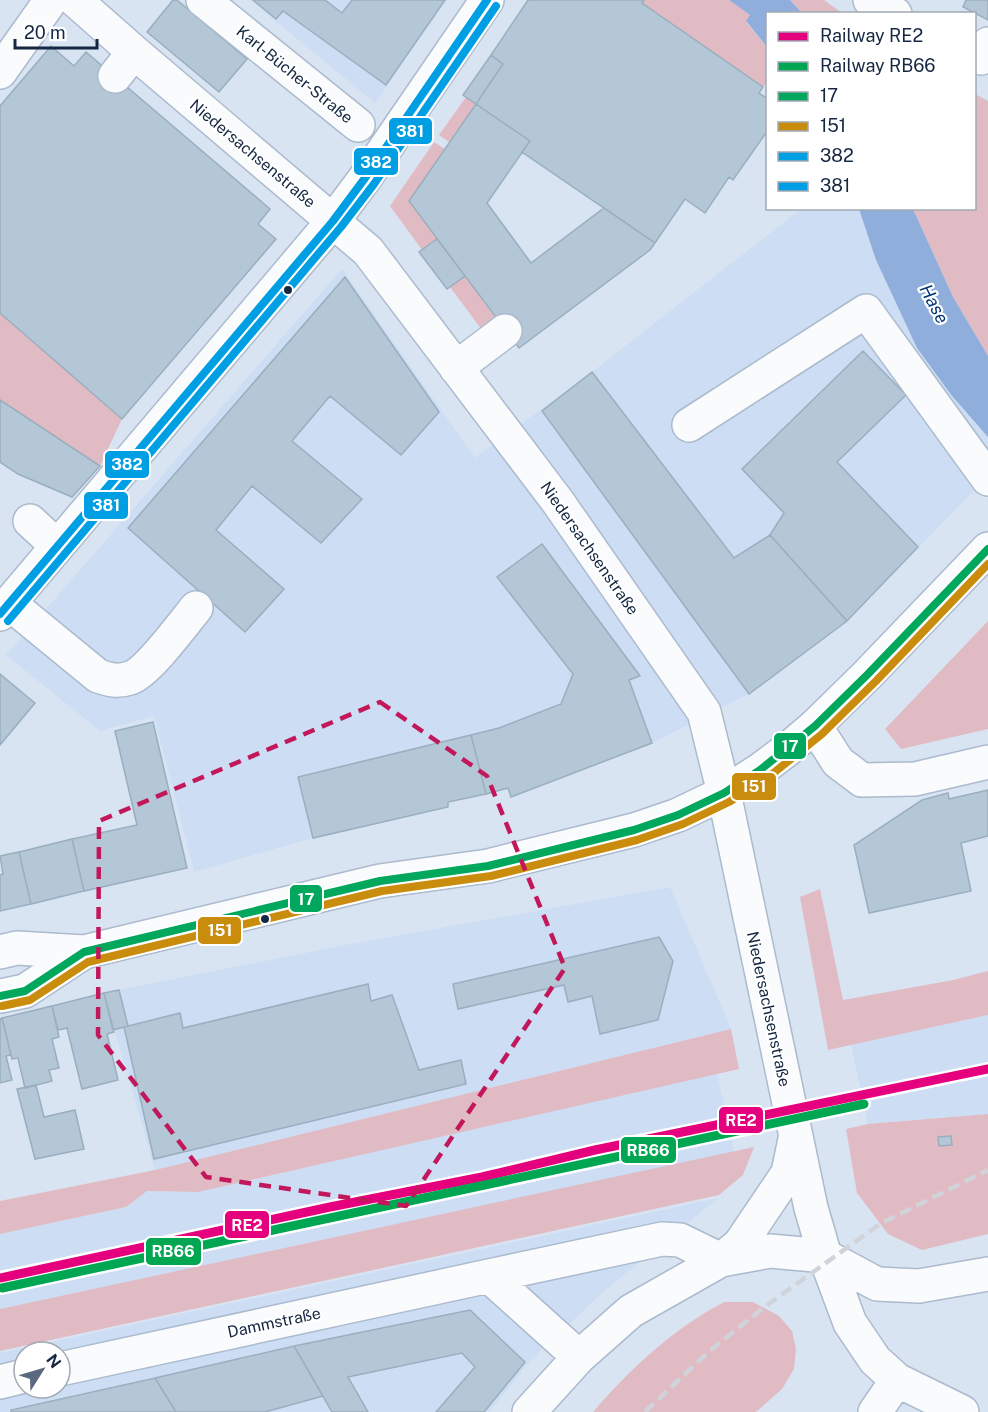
<svg xmlns="http://www.w3.org/2000/svg" width="988" height="1412" viewBox="0 0 988 1412" font-family="'Public Sans',sans-serif">
<rect width="100%" height="100%" fill="#d9e4f3"/>
<path fill="#ccddf4" fill-rule="evenodd" d="M250,0H447L375,103Z
M801,209H859L876,260L917,348L952,396L988,437V476L847,621L749,694L652,743L511,797L508,788L448,802V807L313,838L194,872L154,716L100,731L6,655L342,269L475,458L592,372Z
M670,887L731,1029L155,1170L104,993L340,946Z
M988,1015V1114L868,1124L851,1045Z
M717,1073L734,1152L0,1309V1234L126,1207L146,1191L198,1192Z
M718,1198L603,1292L531,1360L489,1412H0V1353ZM24,1352H60V1388H24Z"/>
<path fill="#e1bbc3" d="M644,0H729L750,15L746,22L767,47V83L763,87L642,3Z
M790,0H824L842,13H802Z
M975,94L988,101V356L953,297L913,209L974,208Z
M466,97L476,104L449,142L439,135Z
M434,142L445,149L409,201L437,239L422,250L390,206Z
M465,276L496,319L482,330L450,287Z
M0,313L122,419L100,466L0,400Z
M988,621V729L901,749L885,729Z
M820,889L843,1000L953,980L988,971V1015L828,1050L800,897Z
M731,1029L739,1069L198,1192L147,1191L126,1207L0,1234V1201L155,1170Z
M988,1114V1234L922,1250L888,1234L857,1193L846,1129L868,1124Z
M754,1147L743,1175L719,1195L0,1351V1309Z
M724,1302H753L779,1316L792,1331L796,1349L794,1369L782,1389L756,1412H593C630,1369 673,1329 724,1302Z"/>
<path fill="#8faedc" d="M729,0H790L802,13L768,14L767,47L746,21L750,15Z
M859,209H913L953,297L988,356V437L952,396L917,348L876,260Z"/>
<path fill="#b4c7d6" stroke="#99aebe" stroke-width="1.5" d="M173,0H177L247,59L219,92L147,32Z
M253,0H325L342,13L352,0H445L386,85L283,11L276,19Z
M528,0H644L642,3L763,87L759,93L768,99V130L733,180L729,177L705,213L685,199L655,243L522,152L530,141L476,104L503,64L491,55Z
M966,0H988V20L963,7Z
M51,46L74,66L86,52L270,209L258,224L276,239L122,419L0,313V106Z
M491,55L503,64L476,104L463,95Z
M476,104L530,141L487,203L531,263L604,208L655,243L650,250L519,348L409,201Z
M437,239L465,276L447,289L419,252Z
M345,277L439,412L401,455L330,396L292,441L362,499L321,543L252,486L216,530L284,589L245,632L128,528Z
M863,351L906,395L837,462L918,547L847,621L770,535L784,513L742,469Z
M592,372L734,558L770,535L847,621L749,694L542,411Z
M0,400L100,466L72,497L18,474L0,462Z
M542,544L640,676L629,680L652,743L511,797L508,788L486,794L471,735L499,728L561,704L573,674L497,577Z
M0,674L35,703L0,745Z
M153,722L187,868L84,891L72,839L137,825L115,731Z
M471,735L486,794L448,802V807L313,838L298,777Z
M988,790V836L961,843L971,891L869,913L854,845L922,800L948,793L949,799Z
M72,839L84,891L31,904L19,852Z
M19,852L31,904L0,911V875L3,874L0,856Z
M659,937L673,961L658,1020L600,1034L592,996L568,1002L564,985L458,1009L453,984Z
M368,984L371,1001L392,995L419,1070L461,1060L466,1084L154,1159L124,1027L180,1013L183,1028Z
M119,990L128,1026L113,1030L104,993Z
M104,993L114,1032L107,1034L118,1080L82,1089L67,1028L58,1030L52,1006Z
M52,1006L59,1037L52,1039L59,1068L49,1070L52,1081L25,1088L18,1058L12,1059L11,1055L2,1018Z
M2,1018L11,1055L6,1056L12,1080L0,1083V1019Z
M36,1085L44,1117L75,1110L84,1149L35,1159L17,1089Z
M951,1136L952,1145L939,1146L938,1137Z
M470,1310L525,1362L484,1412H436L475,1367L462,1353L348,1377L368,1412H332L294,1346Z
M294,1346L323,1396L265,1412H176L155,1378Z
M155,1378L176,1412H11V1410Z"/>
<g fill="none" stroke-linecap="round" stroke-linejoin="round">
<g stroke="#acbacd" stroke-width="36">
<path id="minor" d="M75,0L134,52L368,251L558,502L704,712L724,793L811,1208L825,1256L850,1323L875,1360L897,1380L962,1412
M203,0L358,125
M870,0L895,14
M981,58L988,44
M0,72L51,0
M115,76L134,52
M456,368L505,331
M689,425L866,311L988,479
M30,521L57,546
M9,603L98,676C110,680 118,682 130,678C147,673 183,624 196,608
M0,614L333,221L365,178L487,0
M815,726L838,762L862,780L915,779L988,762
M721,1260L740,1244L788,1173L795,1139
M489,1276L662,1239L680,1240L721,1260
M60,1369L489,1276L579,1357
M0,1382L24,1376
M529,1412L579,1357L631,1311L721,1260L770,1251L825,1256L877,1284L919,1286L988,1274
M875,1412L897,1380"/>
</g>
<g stroke="#acbacd" stroke-width="36">
<path id="major" d="M0,952L17,948L84,952L380,881L488,866L634,830L678,815L724,793L760,770L788,749L815,726L868,674L988,549
M0,996L25,991L84,952"/>
</g>
<use href="#minor" stroke="#f9fbfd" stroke-width="33"/>
<use href="#major" stroke="#f9fbfd" stroke-width="33"/>
<path stroke="#d0d4da" stroke-width="4.5" stroke-dasharray="12 6" stroke-linecap="butt" d="M645,1412L706,1354L763,1308L880,1224L988,1170"/>
<g stroke="#fff" stroke-width="12">
<path id="bus-1" d="M0,996L25,991L84,952L380,881L488,866L634,830L678,815L724,793L760,770L815,726L868,674L988,549"/>
</g>
<g stroke="#fff" stroke-width="12">
<path id="bus-2" d="M2,1006L30,1000L88,962L382,891L491,876L637,840L683,824L729,802L766,779L822,734L876,681L988,564"/>
</g>
<g stroke="#fff" stroke-width="12">
<path id="bus-3" d="M0,614L333,221L365,178L487,0"/>
</g>
<g stroke="#fff" stroke-width="12">
<path id="bus-4" d="M8,621L341,227L374,184L496,6"/>
</g>
<use href="#bus-1" stroke="#00a75c" stroke-width="8"/>
<use href="#bus-2" stroke="#ca8c0d" stroke-width="8"/>
<use href="#bus-3" stroke="#009fe3" stroke-width="8"/>
<use href="#bus-4" stroke="#009fe3" stroke-width="8"/>
<g stroke="#fff" stroke-width="14">
<path id="rail-1" d="M0,1278L330,1207L482,1177L595,1150L988,1069"/>
</g>
<g stroke="#fff" stroke-width="14">
<path id="rail-2" d="M2,1288L864,1104"/>
</g>
<use href="#rail-1" stroke="#e5007d" stroke-width="9"/>
<use href="#rail-2" stroke="#00a651" stroke-width="9"/>
</g>
<path fill="none" stroke="#c2185b" stroke-width="4.5" stroke-dasharray="12 8" stroke-linejoin="round" d="M380,702L487,776L565,968L406,1206L206,1177L98,1035L99,821Z"/>
<g fill="#152742" stroke="#fff" stroke-width="2">
<circle cx="288" cy="290" r="5"/>
<circle cx="265" cy="919" r="5"/>
</g>
<g text-anchor="middle" stroke-width="4.5" stroke-linejoin="round" paint-order="stroke">
<g font-size="16" fill="#152742" stroke="#fff">
<text transform="translate(295 74) rotate(39)" y="6">Karl-Bücher-Straße</text>
<text transform="translate(253 153) rotate(40)" y="6">Niedersachsenstraße</text>
<text transform="translate(590 548) rotate(55)" y="6">Niedersachsenstraße</text>
<text transform="translate(769 1009) rotate(78)" y="6">Niedersachsenstraße</text>
<text transform="translate(274 1322) rotate(-12)" y="6">Dammstraße</text>
</g>
<g font-size="18" font-style="italic" fill="#003478" stroke="#fff">
<text transform="translate(934 304) rotate(62)" y="6">Hase</text>
</g>
</g>
<g stroke="#fff" stroke-width="2">
<rect x="388" y="117" width="45" height="28" rx="6" fill="#009fe3"/>
<rect x="353" y="147" width="46" height="29" rx="6" fill="#009fe3"/>
<rect x="104" y="450" width="46" height="29" rx="6" fill="#009fe3"/>
<rect x="83" y="491" width="46" height="29" rx="6" fill="#009fe3"/>
<rect x="773" y="732" width="34" height="28" rx="6" fill="#00a75c"/>
<rect x="731" y="772" width="46" height="29" rx="6" fill="#ca8c0d"/>
<rect x="289" y="884" width="34" height="29" rx="6" fill="#00a75c"/>
<rect x="197" y="916" width="45" height="29" rx="6" fill="#ca8c0d"/>
<rect x="718" y="1106" width="46" height="28" rx="6" fill="#e5007d"/>
<rect x="620" y="1136" width="57" height="28" rx="6" fill="#00a651"/>
<rect x="224" y="1210" width="46" height="29" rx="6" fill="#e5007d"/>
<rect x="145" y="1237" width="57" height="29" rx="6" fill="#00a651"/>
</g>
<g font-size="16" text-anchor="middle" font-weight="bold" fill="#fff">
<text x="410" y="137">381</text>
<text x="376" y="168">382</text>
<text x="127" y="470">382</text>
<text x="106" y="511">381</text>
<text x="790" y="752">17</text>
<text x="754" y="792">151</text>
<text x="306" y="905">17</text>
<text x="220" y="936">151</text>
<text x="741" y="1126">RE2</text>
<text x="648" y="1156">RB66</text>
<text x="247" y="1231">RE2</text>
<text x="173" y="1257">RB66</text>
</g>
<rect x="766" y="12" width="210" height="198" fill="#ffffff" stroke="#a1a9b3" stroke-width="1.5"/>
<rect x="778" y="32" width="30" height="9" fill="#e5007d" stroke="#a1a9b3" stroke-width="1.5"/>
<text x="820" y="42" font-size="18" fill="#152742">Railway RE2</text>
<rect x="778" y="62" width="30" height="9" fill="#00a651" stroke="#a1a9b3" stroke-width="1.5"/>
<text x="820" y="72" font-size="18" fill="#152742">Railway RB66</text>
<rect x="778" y="92" width="30" height="9" fill="#00a75c" stroke="#a1a9b3" stroke-width="1.5"/>
<text x="820" y="102" font-size="18" fill="#152742">17</text>
<rect x="778" y="122" width="30" height="9" fill="#ca8c0d" stroke="#a1a9b3" stroke-width="1.5"/>
<text x="820" y="132" font-size="18" fill="#152742">151</text>
<rect x="778" y="152" width="30" height="9" fill="#009fe3" stroke="#a1a9b3" stroke-width="1.5"/>
<text x="820" y="162" font-size="18" fill="#152742">382</text>
<rect x="778" y="182" width="30" height="9" fill="#009fe3" stroke="#a1a9b3" stroke-width="1.5"/>
<text x="820" y="192" font-size="18" fill="#152742">381</text>
<g transform="translate(42 1370) rotate(53)"><circle r="28" fill="#ffffff" stroke="#a1a9b3" stroke-width="1.5"/>
<path d="M0-4.5L10 22L0 15L-10 22Z" fill="#5a6980"/>
<text y="-9" font-size="16" font-weight="bold" text-anchor="middle" fill="#152742">N</text>
</g>
<path d="M15 39v9h82v-9" fill="none" stroke="#152742" stroke-width="3"/>
<text x="24" y="39" font-size="18" fill="#152742" stroke="#ffffff" stroke-width="4.5" paint-order="stroke">20 m</text>
</svg>
